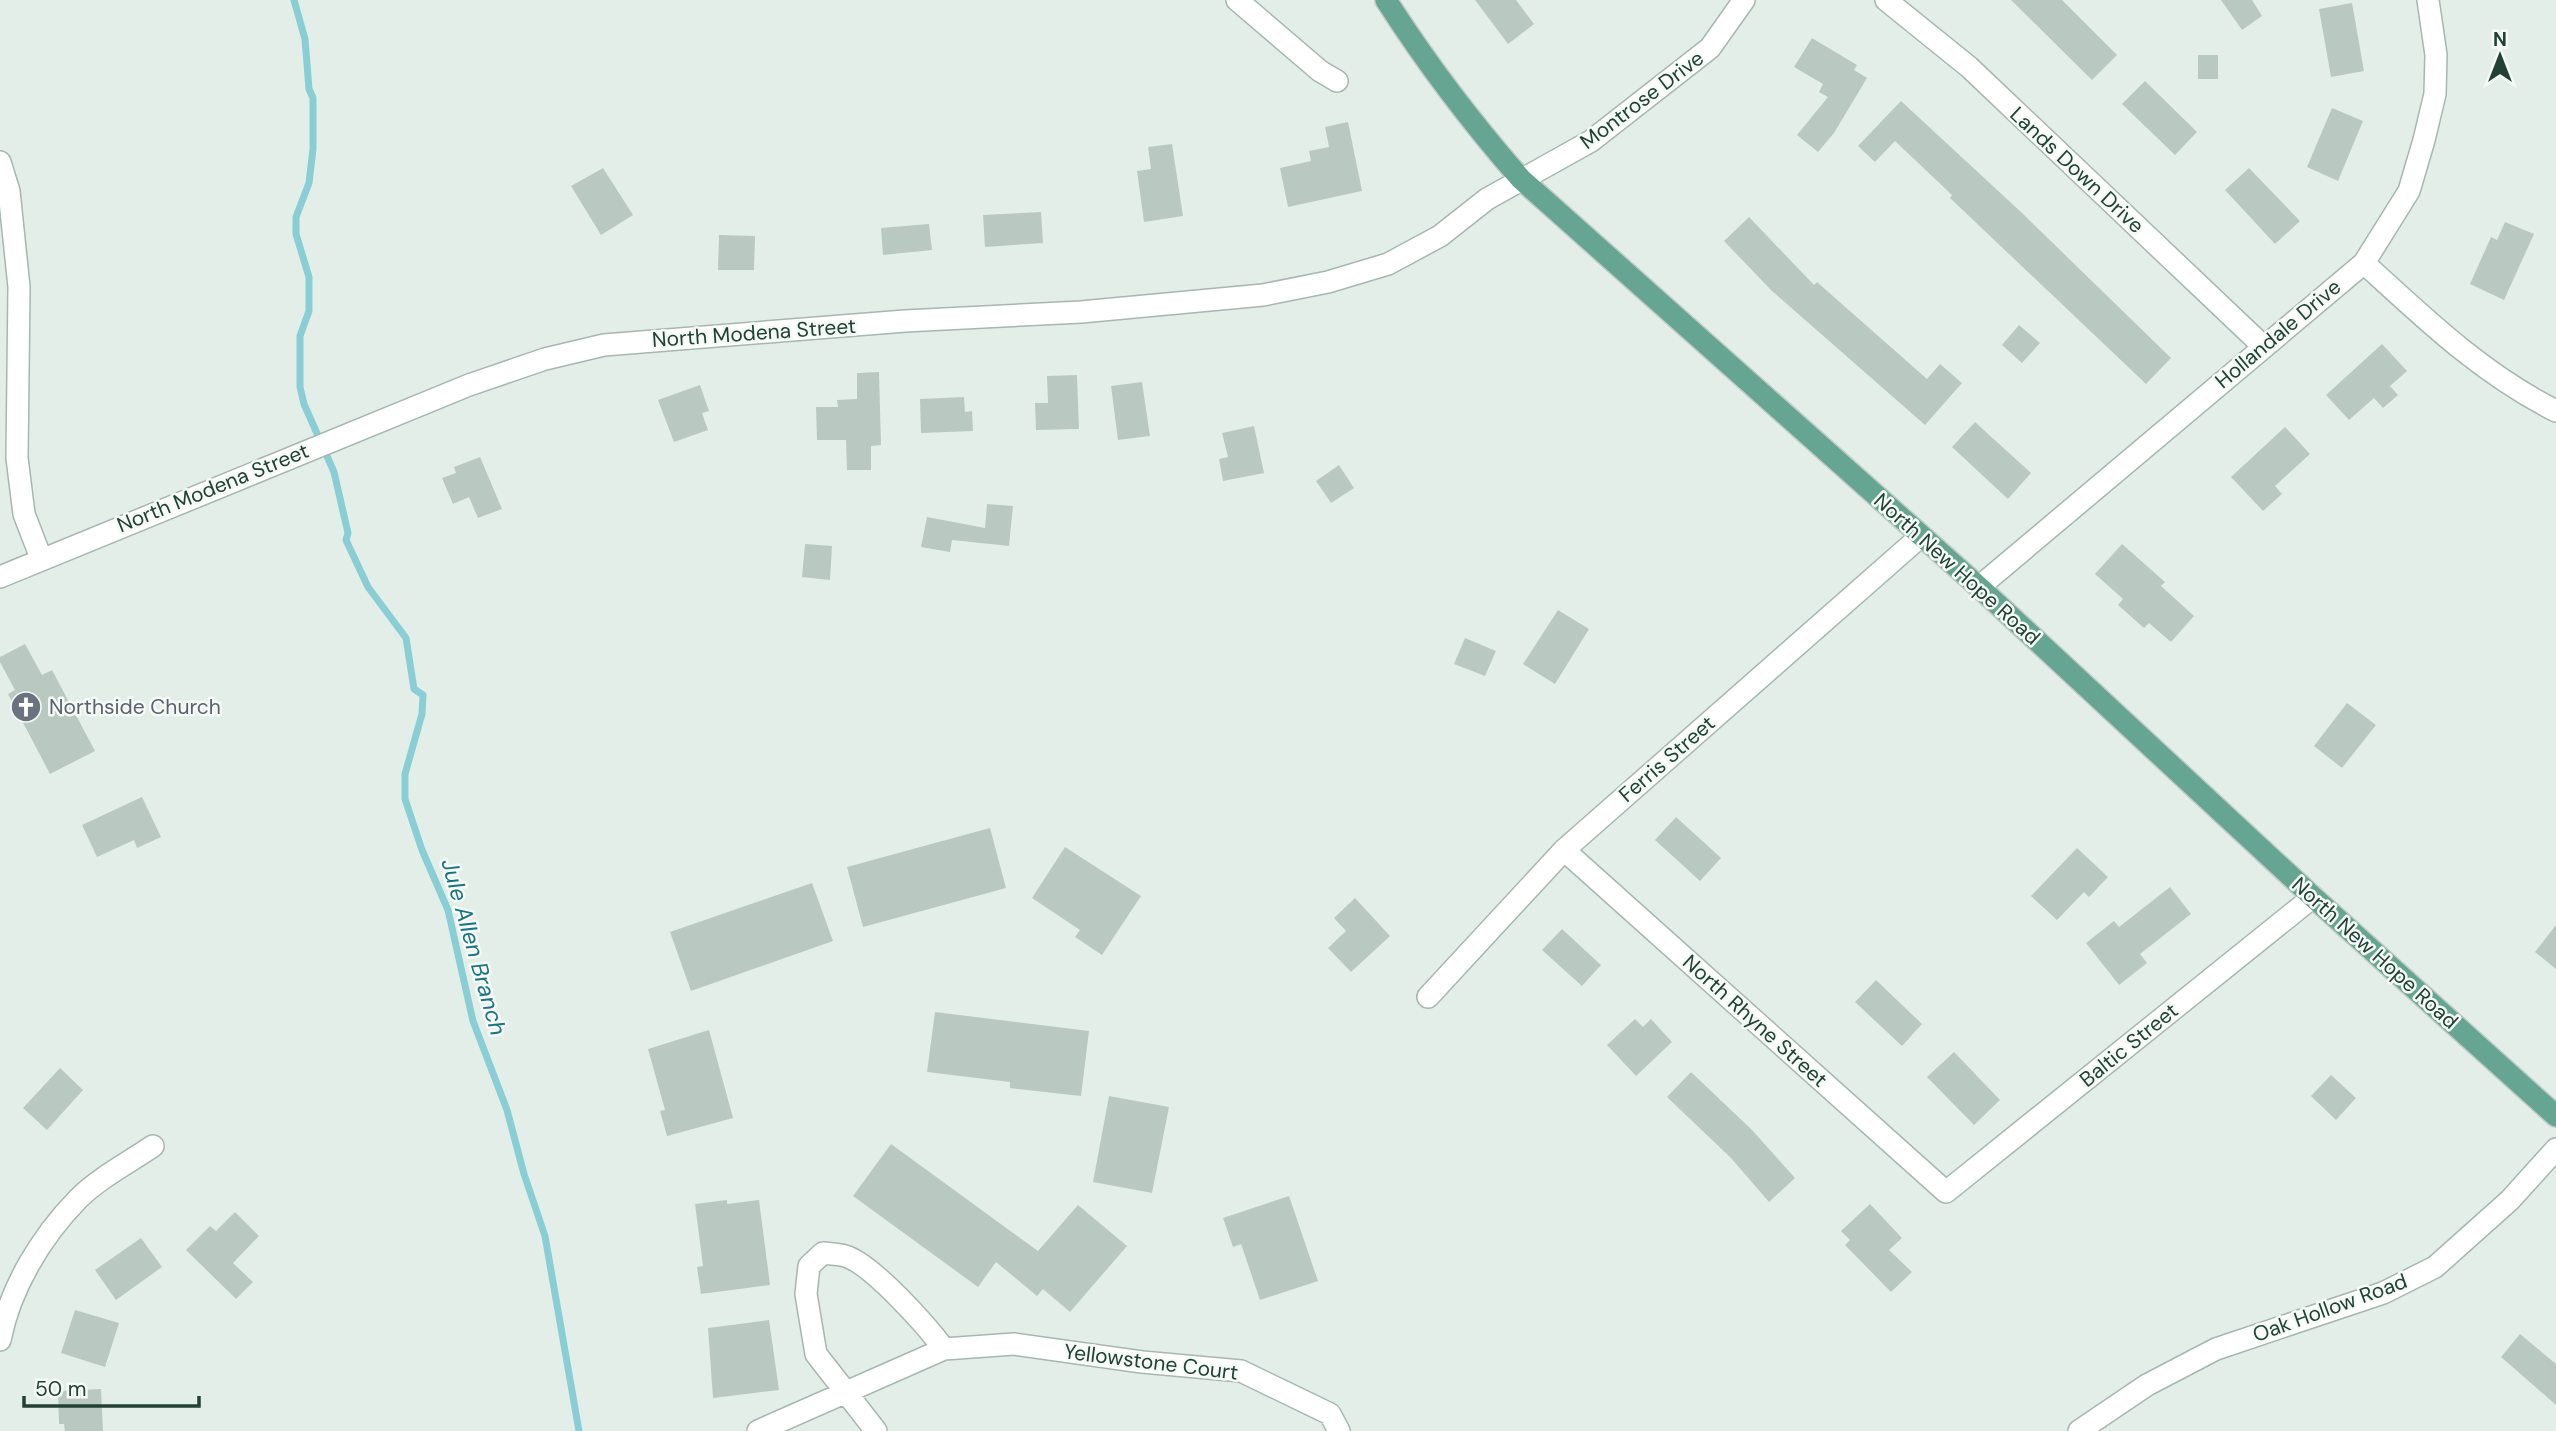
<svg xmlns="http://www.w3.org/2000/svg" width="2556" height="1431" viewBox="0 0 2556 1431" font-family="'DM Sans',sans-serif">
<rect width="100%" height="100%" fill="#e4eee9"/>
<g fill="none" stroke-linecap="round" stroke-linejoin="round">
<path stroke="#89ced5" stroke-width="7" d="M294,0L305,39L309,89L313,98V149L309,183L296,217V234L309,277V311L300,336V387L304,404L334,472L348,533L346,540L368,587L406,638L414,689L423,695L422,714L405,774V799L422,850L448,910L473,1021L507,1110L524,1174L545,1236L579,1431"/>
</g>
<path fill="#b9c9c1" d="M1475,0H1516L1534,24L1508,44Z
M2011,0H2062L2117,55L2092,80Z
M2221,0H2252L2262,16L2242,30Z
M2352,3L2364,71L2331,77L2319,9Z
M1812,38L1857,65L1854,70L1867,78L1834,133L1818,152L1797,135L1828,97L1819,92L1823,84L1794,67Z
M2198,55H2218V79H2198Z
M2145,81L2197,132L2175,155L2122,104Z
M1901,101L2021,212L2171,358L2146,384L1950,198L1952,195L1895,141L1875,162L1858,146Z
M2332,108L2363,121L2338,181L2307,167Z
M1348,122L1362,191L1288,207L1280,168L1311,161L1309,151L1329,147L1325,127Z
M1172,144L1183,216L1144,222L1137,171L1151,169L1148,147Z
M603,168L633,215L601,235L571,186Z
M2249,168L2300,221L2275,244L2225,190Z
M1041,212L1043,243L985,247L983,215Z
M1749,217L1814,285L1817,282L1927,379L1940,364L1962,383L1925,425L1771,290L1724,241Z
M2505,222L2534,234L2504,300L2470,284L2491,237L2497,240Z
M929,224L932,250L883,255L881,228Z
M719,235L755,236L754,270H718Z
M2019,325L2040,343L2022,363L2002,345Z
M2382,344L2407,371L2390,386L2398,395L2383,408L2374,398L2349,420L2326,395Z
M879,372L881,445L871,446V470H847L846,440H817L816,407H838L837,400L857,399V373Z
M1077,375L1079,429L1036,430L1035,403H1048L1047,376Z
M1142,382L1150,436L1118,440L1111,386Z
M700,385L709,411L702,413L708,430L674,442L658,400Z
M964,397L965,412L972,411L973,431L921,433L920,399Z
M1975,422L2031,473L2008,499L1952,447Z
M1254,426L1264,473L1223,481L1219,459L1228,457L1222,433Z
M2285,427L2310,454L2275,486L2282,494L2263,511L2231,477Z
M480,457L502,509L478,518L469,497L453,504L442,478L456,473L454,467Z
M1339,465L1354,488L1331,503L1316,481Z
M987,504L1013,506L1009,546L952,540L950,552L921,547L927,517L985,528Z
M805,544L832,546L830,580L802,577Z
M2122,544L2165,582L2161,586L2194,616L2171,642L2149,623L2144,628L2118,605L2123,599L2095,574Z
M1558,610L1589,629L1555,684L1523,664Z
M1465,638L1496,651L1485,676L1454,664Z
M25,644L42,675L52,670L95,751L50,774L8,694L15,690L0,662V657Z
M2347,703L2376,725L2342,768L2314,746Z
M142,797L161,837L137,848L134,840L97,857L82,825Z
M1676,817L1721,858L1700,881L1655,840Z
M990,828L1006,888L863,927L847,867Z
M1065,847L1141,896L1102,955L1075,937L1080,930L1032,898Z
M2077,848L2108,877L2089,897L2084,892L2057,920L2031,896Z
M812,883L833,941L691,991L670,932Z
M2170,887L2191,914L2140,954L2147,963L2119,985L2086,943L2114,921L2119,927Z
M1355,898L1390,936L1351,972L1328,948L1346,931L1334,918Z
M2556,925V969L2535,952Z
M1562,929L1601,965L1582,986L1542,950Z
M1876,980L1922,1024L1902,1046L1855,1002Z
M935,1012L1089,1031L1081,1096L1010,1088V1082L927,1072Z
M1635,1019L1643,1027L1651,1019L1672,1042L1636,1076L1607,1045Z
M709,1030L733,1118L667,1136L660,1111L665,1110L648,1049Z
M1954,1052L2000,1100L1974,1125L1927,1077Z
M60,1068L83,1090L47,1130L23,1108Z
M1691,1072L1752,1130L1795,1178L1769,1202L1731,1158L1667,1097Z
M2331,1075L2356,1098L2336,1120L2311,1096Z
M1109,1096L1169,1107L1152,1193L1093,1182Z
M891,1144L1038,1251L1078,1205L1127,1246L1070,1312L1043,1289L1037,1296L996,1262L978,1287L853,1196Z
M1289,1196L1318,1281L1260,1300L1241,1244L1233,1247L1223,1218Z
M727,1200V1204L759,1200L770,1285L701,1294L697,1267L703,1266L695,1204Z
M1870,1204L1902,1238L1889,1250L1912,1272L1891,1292L1845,1245L1850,1240L1841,1231Z
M235,1212L259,1236L233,1263L253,1282L236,1299L186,1250L210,1226L216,1231Z
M141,1238L162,1267L116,1300L95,1270Z
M75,1310L119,1323L105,1367L61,1353Z
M769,1320L779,1390L713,1398L708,1328Z
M2520,1334L2556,1364V1405L2501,1357Z
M101,1389L103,1431H65L64,1424H59L58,1391Z"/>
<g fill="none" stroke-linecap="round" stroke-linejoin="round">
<g stroke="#a6b7b0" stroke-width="24">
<path id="minor" d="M1237,0L1320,71L1337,81
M1886,0L1969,67L2263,346
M0,162L9,191L19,287L17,458L24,514L41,558
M2364,263C2424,318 2482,374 2556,411
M0,577L469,385L545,359L604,345L905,321L1081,312L1263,295L1328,282L1388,264L1440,236L1487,199L1591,141L1710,48L1744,0
M1979,587L2364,263L2409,191L2424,140L2435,94L2436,55L2428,0
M1564,850L1946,1192L2313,897
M1428,997L1564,850L1921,536
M0,1340C10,1288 41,1237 78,1199C99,1178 128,1163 153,1146
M758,1431L944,1349
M876,1431L816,1354L806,1294L809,1266L823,1253C830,1254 838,1254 845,1256C871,1263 927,1326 944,1349L1014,1344L1142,1362L1241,1371L1330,1414L1339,1431
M2079,1431L2147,1385L2216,1349L2383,1293L2435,1267L2510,1200L2556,1149"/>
</g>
<g stroke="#c1cac7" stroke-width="24">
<path id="major" d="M1386,0C1427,64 1471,122 1521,179L1979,587L2313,897L2556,1116"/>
</g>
<use href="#minor" stroke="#fff" stroke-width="21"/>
<use href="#major" stroke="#66a591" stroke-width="21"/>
</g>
<defs>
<g id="church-disc" transform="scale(1.575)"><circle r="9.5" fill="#6b7280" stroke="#f5faf7"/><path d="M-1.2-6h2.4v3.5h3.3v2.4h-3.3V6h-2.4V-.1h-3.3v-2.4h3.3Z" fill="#fff"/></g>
</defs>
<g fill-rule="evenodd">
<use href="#church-disc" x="26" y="707"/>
</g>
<g text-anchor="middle" stroke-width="5" stroke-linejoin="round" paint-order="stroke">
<g font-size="21" fill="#224136" stroke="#f5faf7">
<text transform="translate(1642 100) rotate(-37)" y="7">Montrose Drive</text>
<text transform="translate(2077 170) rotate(43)" y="7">Lands Down Drive</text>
<text transform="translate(754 333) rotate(-4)" y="7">North Modena Street</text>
<text transform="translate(2278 334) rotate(-40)" y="7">Hollandale Drive</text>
<text transform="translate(213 488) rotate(-22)" y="7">North Modena Street</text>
<text transform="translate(1957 569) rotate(42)" y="7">North New Hope Road</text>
<text transform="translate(1667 759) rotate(-41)" y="7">Ferris Street</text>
<text transform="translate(2375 953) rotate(42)" y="7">North New Hope Road</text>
<text transform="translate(1755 1021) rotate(42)" y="7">North Rhyne Street</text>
<text transform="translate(2129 1045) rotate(-39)" y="7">Baltic Street</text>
<text transform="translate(2330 1308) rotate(-20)" y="7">Oak Hollow Road</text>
<text transform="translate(1151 1362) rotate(7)" y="7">Yellowstone Court</text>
</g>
<g font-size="21" fill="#5b616d" stroke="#f5faf7" text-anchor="start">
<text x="49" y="714">Northside Church</text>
</g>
<g font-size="23" font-style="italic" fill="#197580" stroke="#f5faf7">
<text transform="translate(474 947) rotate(74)" y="8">Jule Allen Branch</text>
</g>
</g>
<g transform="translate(2500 56)" stroke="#f5faf7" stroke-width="5" paint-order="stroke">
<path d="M0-5L12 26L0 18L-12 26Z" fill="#224136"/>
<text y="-10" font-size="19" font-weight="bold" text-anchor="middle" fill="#224136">N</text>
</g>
<path d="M24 1396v10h175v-10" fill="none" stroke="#224136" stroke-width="3.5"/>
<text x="35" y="1396" font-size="21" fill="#224136" stroke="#f5faf7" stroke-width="5" paint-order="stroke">50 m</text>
</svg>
